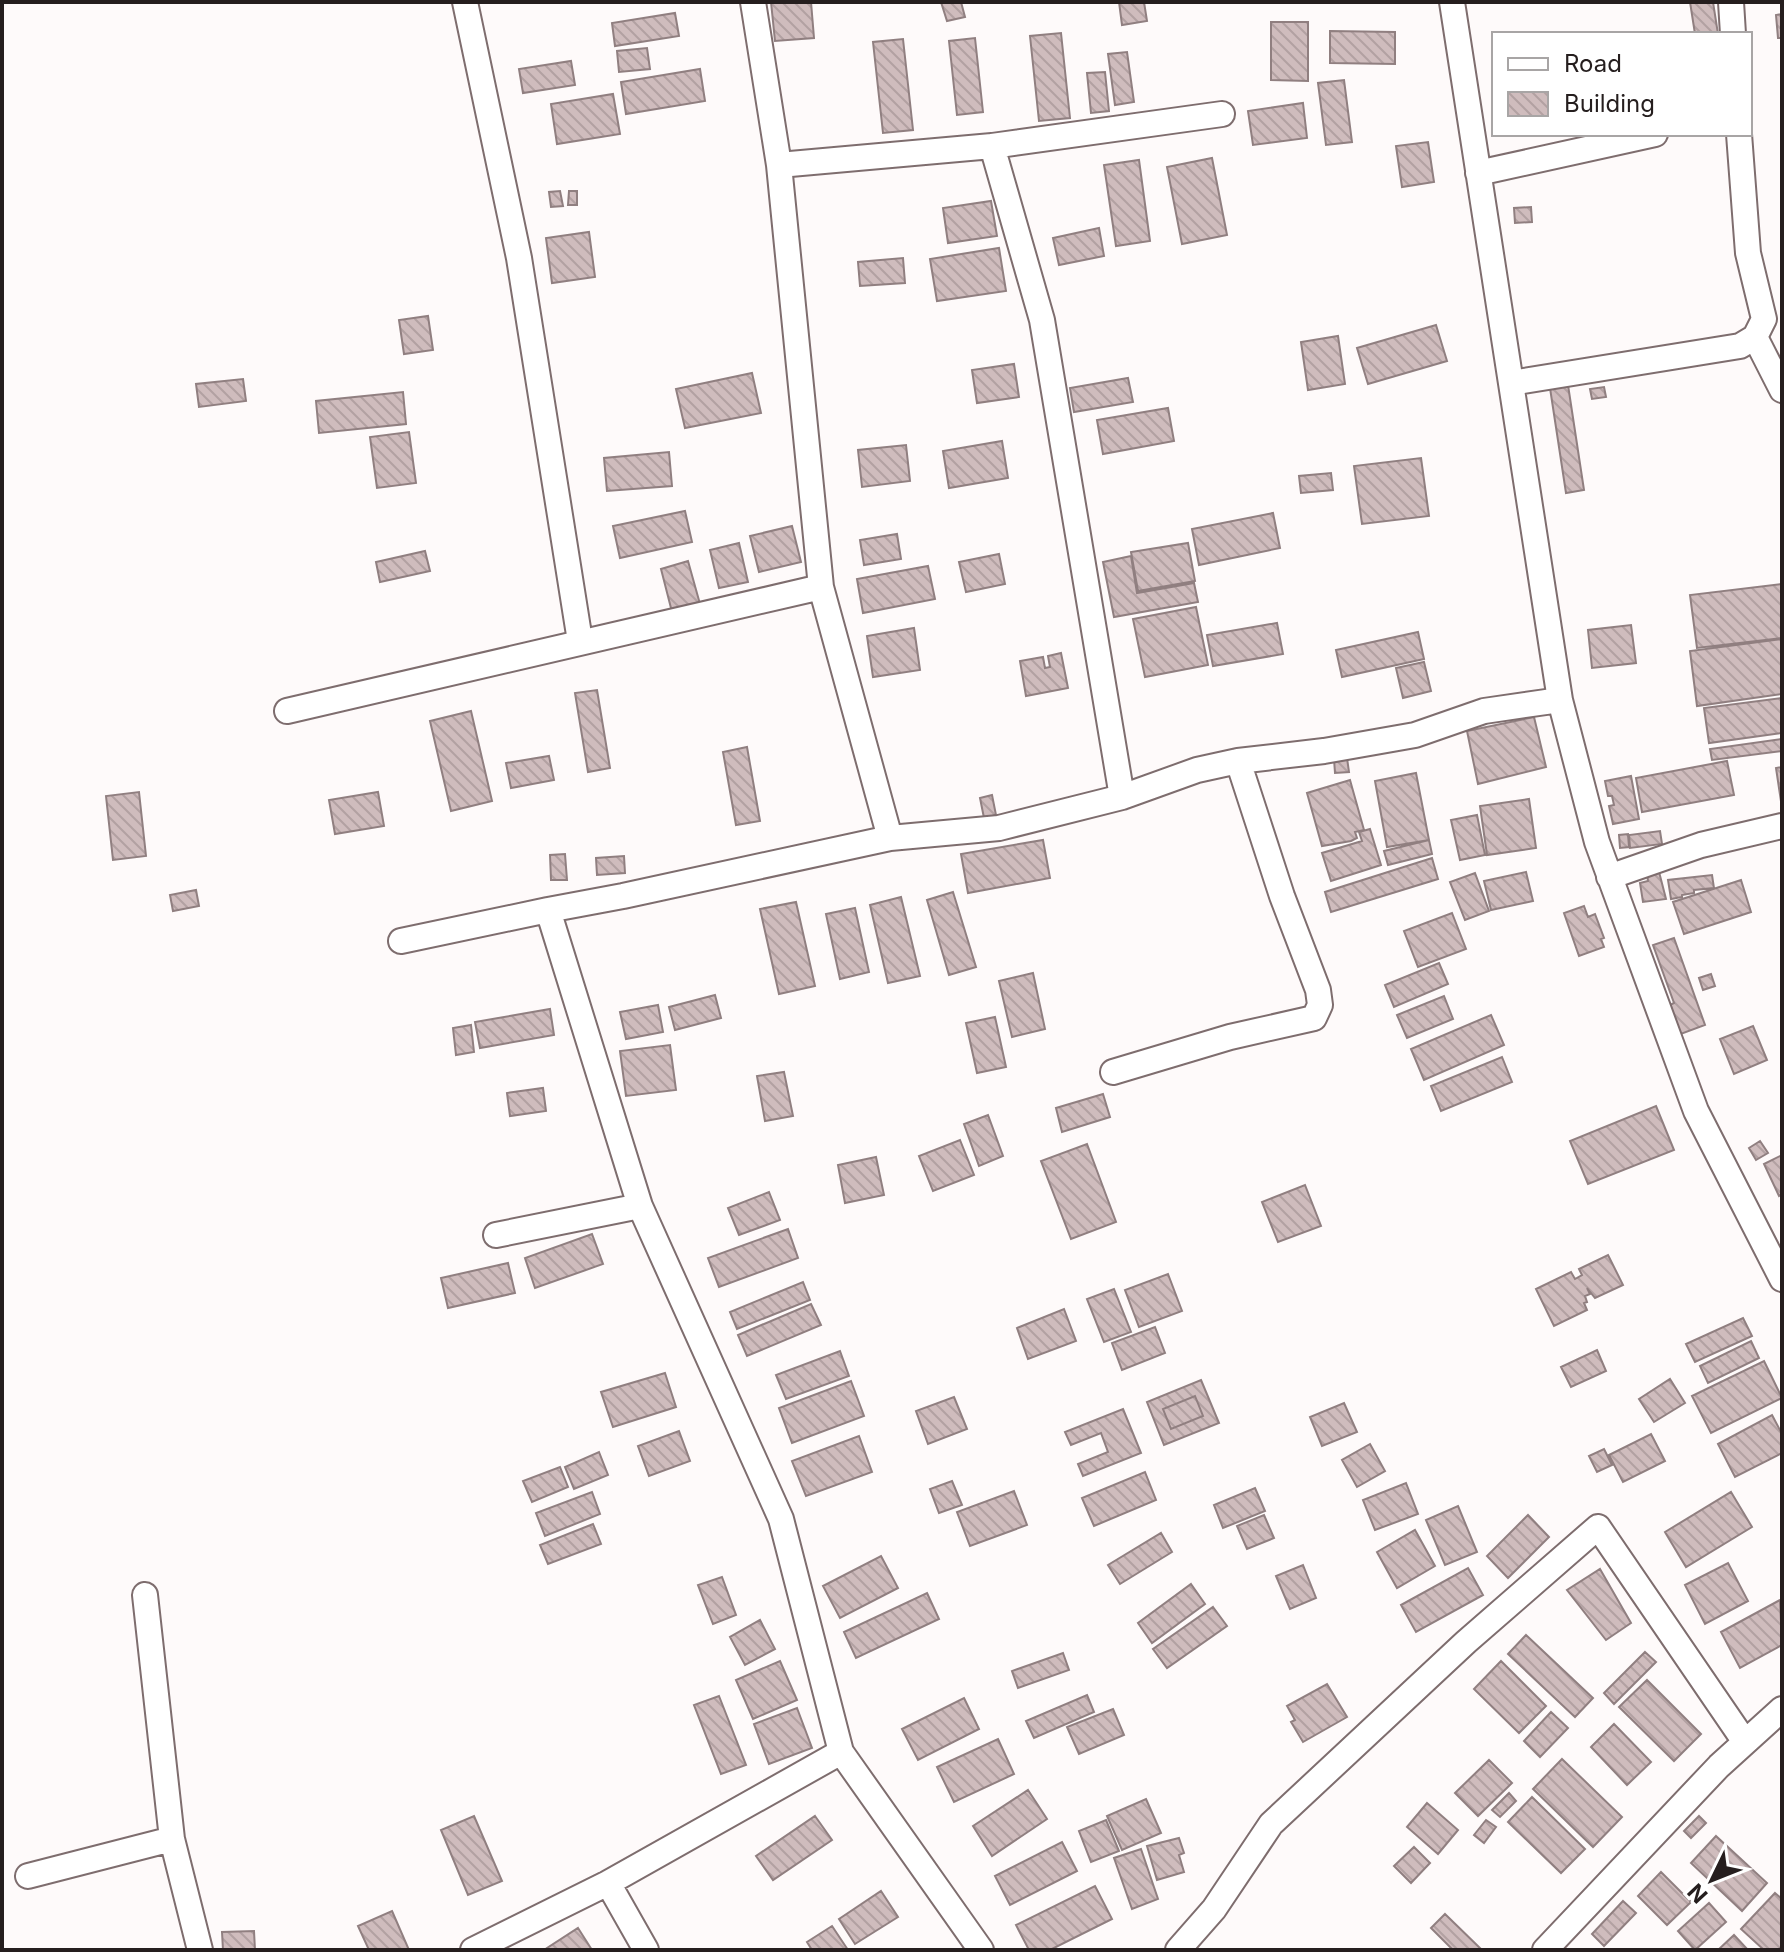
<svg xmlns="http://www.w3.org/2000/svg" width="1784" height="1952" viewBox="0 0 1784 1952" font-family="Inter,sans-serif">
<defs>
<pattern id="building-back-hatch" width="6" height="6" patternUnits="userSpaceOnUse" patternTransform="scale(2)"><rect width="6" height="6" fill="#cfbcbd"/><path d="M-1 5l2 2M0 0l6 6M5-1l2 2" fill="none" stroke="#b2a1a2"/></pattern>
</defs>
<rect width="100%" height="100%" fill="#fefafa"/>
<path fill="url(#building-back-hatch)" stroke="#907f80" stroke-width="2" d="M771,2H811L814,38L775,41Z
M941,2H961L965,17L947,21Z
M1119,2H1144L1147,21L1122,25Z
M1690,2H1713L1718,34H1695Z
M675,13L679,36L615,46L612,23Z
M1782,14V38H1778L1776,15Z
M1271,22H1308V81L1271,80Z
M1330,31L1395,32V64L1330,63Z
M1061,33L1070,118L1039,121L1030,36Z
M975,38L983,112L957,115L949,41Z
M903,39L913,130L883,133L873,42Z
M647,48L650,69L619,72L617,51Z
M1127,52L1134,102L1115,105L1108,54Z
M571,61L575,85L523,93L519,69Z
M700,69L705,101L626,114L621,82Z
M1105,72L1109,111L1091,113L1087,73Z
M1344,80L1352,142L1326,145L1318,83Z
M613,94L620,134L557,144L551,104Z
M1303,103L1307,138L1253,145L1248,111Z
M1428,142L1434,182L1402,187L1396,146Z
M1212,158L1227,235L1182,244L1167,167Z
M1139,160L1150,241L1116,246L1104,165Z
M560,191L563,206L551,207L549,192Z
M569,191H577V205H568Z
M991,201L997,236L948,243L943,208Z
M1531,207L1532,222L1515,223L1514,208Z
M1099,228L1104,256L1059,265L1053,238Z
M589,232L595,277L552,283L546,238Z
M999,248L1006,291L937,301L930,259Z
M903,258L905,283L860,286L858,262Z
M428,316L433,350L404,354L399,320Z
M1436,325L1447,361L1368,384L1357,348Z
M1338,336L1345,384L1308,390L1301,342Z
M1014,364L1019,397L977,403L972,370Z
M752,373L761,413L685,428L676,389Z
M1128,378L1133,402L1074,412L1070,388Z
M243,379L246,401L199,407L196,384Z
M1568,385L1584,490L1566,493L1550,388Z
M1604,387L1606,397L1592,399L1590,389Z
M403,392L406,424L319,433L316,401Z
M1168,408L1174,441L1103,454L1097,420Z
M409,432L416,483L377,488L370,437Z
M1002,441L1008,478L949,488L943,451Z
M906,445L910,481L862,487L858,450Z
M669,452L672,486L607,491L604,458Z
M1421,458L1429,516L1362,524L1354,466Z
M1331,473L1333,490L1301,493L1299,476Z
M685,511L692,542L620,558L613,526Z
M1273,513L1280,548L1199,565L1192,529Z
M792,526L801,562L759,572L750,536Z
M897,534L901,559L864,565L860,540Z
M739,543L748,582L719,588L710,550Z
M1188,543L1195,581L1138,591L1131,552Z
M425,551L430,571L380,582L376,562Z
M999,554L1005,584L966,592L959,562Z
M1131,556L1137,593L1194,583L1198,602L1114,617L1103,562Z
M688,561L700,604L672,612L661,569Z
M928,566L935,599L863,613L857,579Z
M1782,584V638L1697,648L1690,595Z
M1196,607L1208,665L1145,677L1133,619Z
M1277,623L1283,654L1213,666L1207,635Z
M1631,625L1636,663L1592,668L1588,630Z
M914,628L920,670L873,677L867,636Z
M1418,632L1424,659L1342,677L1336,650Z
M1782,639V694L1697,706L1690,651Z
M1061,653L1068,688L1026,696L1020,661L1043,657L1045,668L1050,667L1048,656Z
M1424,662L1431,691L1403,698L1396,668Z
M597,690L610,768L588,772L575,693Z
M1782,698V733L1709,743L1704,708Z
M471,711L492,801L451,811L430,721Z
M1534,717L1546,767L1478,784L1467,731Z
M1782,739V751L1712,760L1710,749Z
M747,747L760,821L736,825L723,752Z
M549,756L554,780L511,788L506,763Z
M1347,758L1349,772L1335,773L1334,759Z
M1727,761L1734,795L1642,812L1636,778Z
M1782,767V808L1776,768Z
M1416,773L1429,840L1387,847L1375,781Z
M1631,776L1639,819L1613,824L1609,806L1614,805L1612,796H1608L1605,781Z
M1350,780L1364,830L1355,832L1357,838L1351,841L1322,846L1307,793Z
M139,792L146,856L113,860L106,796Z
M378,792L384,826L335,834L329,800Z
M992,795L996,815L984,818L980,798Z
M1529,799L1536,848L1487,855L1480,806Z
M1477,815L1485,855L1460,860L1451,820Z
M1370,829L1381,865L1331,881L1322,853L1362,841L1359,832Z
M1660,831L1662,844L1630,848L1629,835Z
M1628,834L1629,847L1620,848L1619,835Z
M1043,840L1050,878L968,893L961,854Z
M1429,840L1432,854L1388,865L1384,851Z
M565,854L567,880H551L550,855Z
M624,856L625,873L597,875L596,858Z
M1432,858L1438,879L1331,912L1325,892Z
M1657,864L1666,899L1643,902L1640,883L1648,881L1646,866Z
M1526,872L1533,901L1491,910L1484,881Z
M1475,873L1489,911L1465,920L1450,882Z
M1712,875L1714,888L1694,890V893L1682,895V897L1671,899L1668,880Z
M1741,880L1751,912L1684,934L1673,902Z
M196,890L199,906L173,911L170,895Z
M953,892L976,967L949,975L927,900Z
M901,897L920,976L888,983L870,905Z
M796,902L815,986L779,994L760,909Z
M1584,906L1588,917L1595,914L1604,938L1601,939L1604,947L1579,956L1564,913Z
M855,908L869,972L840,979L826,914Z
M1452,913L1466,949L1418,967L1404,931Z
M1674,938L1705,1025L1678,1035L1668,1006L1674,1003L1653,945Z
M1439,963L1448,984L1394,1007L1385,985Z
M1033,973L1045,1029L1012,1037L999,981Z
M1711,974L1715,986L1703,990L1699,978Z
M715,995L721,1018L675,1030L669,1007Z
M1444,996L1453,1019L1407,1038L1397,1015Z
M658,1005L663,1032L626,1039L620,1012Z
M550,1009L554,1035L480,1048L475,1022Z
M1491,1015L1504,1045L1424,1080L1411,1049Z
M995,1017L1006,1067L977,1073L966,1023Z
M471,1025L474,1052L456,1055L453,1028Z
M1753,1026L1767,1060L1734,1074L1720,1039Z
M670,1045L676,1090L626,1096L620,1051Z
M1502,1057L1512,1082L1441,1111L1431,1086Z
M784,1072L793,1116L765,1121L757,1076Z
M543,1088L546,1111L510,1116L507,1093Z
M1103,1094L1110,1117L1062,1132L1056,1108Z
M1656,1106L1674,1150L1588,1184L1570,1141Z
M988,1115L1003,1156L979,1166L964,1124Z
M960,1140L974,1175L933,1191L919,1156Z
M1760,1141L1768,1153L1756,1160L1749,1148Z
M1087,1144L1116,1222L1071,1239L1041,1161Z
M1782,1155V1194L1779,1196L1764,1164Z
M876,1157L884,1195L845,1203L838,1165Z
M1305,1185L1321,1226L1278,1242L1262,1202Z
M769,1192L780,1220L739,1235L728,1208Z
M788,1229L798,1258L719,1287L708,1258Z
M592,1234L603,1264L535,1288L525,1258Z
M1608,1255L1623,1285L1595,1298L1587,1288L1590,1294L1585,1296L1587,1302L1584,1303L1587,1310L1554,1326L1536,1289L1571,1272L1575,1279L1582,1275L1579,1269Z
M508,1263L515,1293L448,1308L441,1278Z
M1168,1274L1182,1311L1139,1327L1125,1290Z
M803,1282L810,1300L737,1329L730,1312Z
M1114,1289L1131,1332L1104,1342L1087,1299Z
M811,1304L821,1325L747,1356L738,1335Z
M1064,1309L1076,1341L1028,1359L1017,1328Z
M1743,1318L1752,1336L1695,1362L1686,1344Z
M1155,1327L1165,1353L1122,1370L1112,1343Z
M1751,1341L1759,1358L1708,1383L1700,1366Z
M1597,1350L1606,1371L1571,1387L1561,1367Z
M840,1351L849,1376L786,1399L776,1375Z
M1764,1361L1782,1398L1711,1433L1692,1396Z
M665,1373L676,1407L613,1427L601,1392Z
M1670,1379L1685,1403L1654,1422L1639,1399Z
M1201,1380L1219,1423L1164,1445L1147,1402Z
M851,1381L864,1416L792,1443L779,1408Z
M1195,1396L1203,1416L1171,1429L1163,1409Z
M954,1397L967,1429L928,1444L916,1411Z
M1344,1403L1357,1432L1322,1446L1310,1417Z
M1123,1409L1141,1453L1083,1476L1078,1464L1108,1452L1101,1433L1071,1445L1065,1432Z
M1772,1415L1782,1434V1453L1735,1477L1718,1444Z
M679,1431L690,1461L649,1476L638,1446Z
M1651,1434L1665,1461L1623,1482L1609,1455Z
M859,1436L872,1472L806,1496L792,1461Z
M1370,1444L1385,1471L1357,1487L1342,1460Z
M1604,1449L1612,1465L1597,1472L1589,1456Z
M599,1452L608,1475L574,1489L565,1467Z
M560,1467L568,1487L532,1502L523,1481Z
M1145,1472L1156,1500L1094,1526L1082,1498Z
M952,1481L962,1505L939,1513L930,1489Z
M1406,1483L1418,1514L1375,1530L1363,1500Z
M1255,1488L1265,1511L1223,1528L1214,1505Z
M1014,1491L1027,1525L970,1546L957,1512Z
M592,1492L600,1514L545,1536L536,1513Z
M1731,1492L1752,1527L1686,1567L1665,1532Z
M1458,1506L1477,1552L1445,1565L1426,1520Z
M1264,1515L1274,1538L1247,1549L1237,1526Z
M1528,1515L1549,1537L1508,1578L1487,1556Z
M593,1524L601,1544L548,1564L540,1545Z
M1415,1530L1435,1566L1397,1588L1377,1552Z
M1161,1533L1172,1552L1120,1584L1108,1565Z
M881,1556L898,1588L840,1618L823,1586Z
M1728,1563L1748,1601L1705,1624L1685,1585Z
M1303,1565L1316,1598L1290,1609L1276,1576Z
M1468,1568L1483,1595L1416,1632L1401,1605Z
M1600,1569L1631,1623L1606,1640L1567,1590Z
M722,1577L736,1615L713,1624L698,1585Z
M1191,1584L1205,1604L1152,1643L1138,1623Z
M927,1593L939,1619L856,1658L844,1632Z
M1780,1600L1782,1645L1740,1668L1721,1632Z
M1213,1607L1227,1626L1167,1668L1153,1649Z
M760,1620L775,1649L745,1665L730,1637Z
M1526,1635L1593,1698L1575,1717L1508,1654Z
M1645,1652L1656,1662L1614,1704L1604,1693Z
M1063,1653L1069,1670L1018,1688L1012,1671Z
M780,1661L797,1700L753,1719L736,1680Z
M1501,1661L1546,1706L1519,1733L1474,1689Z
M1647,1680L1701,1734L1674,1761L1619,1707Z
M1327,1684L1347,1717L1303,1742L1291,1722L1295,1720L1287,1706Z
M1087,1695L1094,1712L1034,1738L1026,1721Z
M719,1696L746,1765L721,1774L694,1705Z
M964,1698L979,1729L918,1760L902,1729Z
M797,1708L812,1748L769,1764L754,1724Z
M1113,1709L1124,1735L1079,1754L1067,1727Z
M1551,1712L1568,1728L1540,1757L1524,1741Z
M1614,1724L1651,1762L1627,1785L1591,1747Z
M998,1739L1014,1774L954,1802L937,1767Z
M1562,1759L1622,1817L1593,1847L1533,1789Z
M1489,1760L1512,1783L1478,1816L1455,1793Z
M1028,1790L1047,1819L992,1856L973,1826Z
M1509,1793L1516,1801L1500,1817L1492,1810Z
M1532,1797L1585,1849L1561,1873L1508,1822Z
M1146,1799L1161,1833L1122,1850L1107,1816Z
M1427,1803L1458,1830L1438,1854L1407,1827Z
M474,1816L502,1881L468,1895L441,1830Z
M815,1816L832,1840L773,1880L756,1856Z
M1699,1816L1706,1823L1691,1838L1684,1831Z
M1106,1820L1119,1851L1091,1862L1079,1831Z
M1486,1820L1496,1827L1484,1843L1474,1835Z
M1716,1836L1767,1883L1742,1911L1691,1863Z
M1179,1838L1184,1853L1179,1855L1184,1872L1157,1880L1147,1846Z
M1062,1842L1077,1871L1010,1905L995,1876Z
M1414,1847L1430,1863L1411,1883L1394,1866Z
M1141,1849L1158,1899L1132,1909L1114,1858Z
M1661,1872L1691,1902L1667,1925L1638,1896Z
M1095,1886L1112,1919L1050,1950H1029L1016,1925Z
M881,1891L898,1917L855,1944L839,1919Z
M1775,1893L1782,1899V1946L1778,1950H1764L1741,1929Z
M1623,1901L1636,1913L1604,1946L1592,1934Z
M1709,1903L1726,1922L1695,1950L1678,1931Z
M392,1911L409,1950H369L358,1926Z
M1445,1914L1482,1950H1453L1431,1928Z
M832,1926L848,1950H812L807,1942Z
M578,1928L592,1950H544Z
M254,1931L255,1950H223L222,1932Z
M1734,1935L1748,1950H1718Z"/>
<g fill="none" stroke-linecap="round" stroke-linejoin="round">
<g stroke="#7e6d6e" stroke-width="28">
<path id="minor" d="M465,2L519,258L580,641
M753,2L779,165L992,146L1042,320L1122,797
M1452,2L1560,700L1597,842L1696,1111L1782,1279
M1731,2L1733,34
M992,146L1222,114
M779,165L821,587
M1478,173L1655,134
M1755,337L1782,390
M1511,383L1740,346L1755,337L1764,319L1748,253L1739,134
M287,711L821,587L890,838
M1609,877L1701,845L1782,826
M401,941L548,910
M1113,1072L1230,1037L1314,1018L1320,1005L1318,990L1282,896L1238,761
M496,1235L640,1206
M145,1595L172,1839L200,1950
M28,1876L172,1839
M608,1883L646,1950
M473,1950L608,1883L841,1752
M981,1950L841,1752L781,1519L640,1206L548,910L623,896L890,838L999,828L1122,797L1197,770L1238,761L1324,751L1415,735L1484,711L1560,700
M1178,1950L1214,1909L1271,1824L1466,1642L1598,1527L1745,1742
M1545,1950L1719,1766L1782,1709"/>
</g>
<use href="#minor" stroke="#fff" stroke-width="24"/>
</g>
<rect width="1784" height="1952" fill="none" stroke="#251e1e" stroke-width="8"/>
<rect x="1492" y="32" width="260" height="104" fill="#ffffff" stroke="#a8a5a5" stroke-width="2"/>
<rect x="1508" y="58" width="40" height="12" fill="#ffffff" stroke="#a8a5a5" stroke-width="2"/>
<text x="1564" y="72" font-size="24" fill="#251e1e">Road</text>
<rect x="1508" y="92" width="40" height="24" fill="url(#building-back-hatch)" stroke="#a8a5a5" stroke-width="2"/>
<text x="1564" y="112" font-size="24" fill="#251e1e">Building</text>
<g transform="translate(1712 1880) rotate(227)" stroke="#ffffff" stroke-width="6" paint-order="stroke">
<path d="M0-6L14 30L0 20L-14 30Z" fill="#251e1e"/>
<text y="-12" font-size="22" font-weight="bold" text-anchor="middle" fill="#251e1e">N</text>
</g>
</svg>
